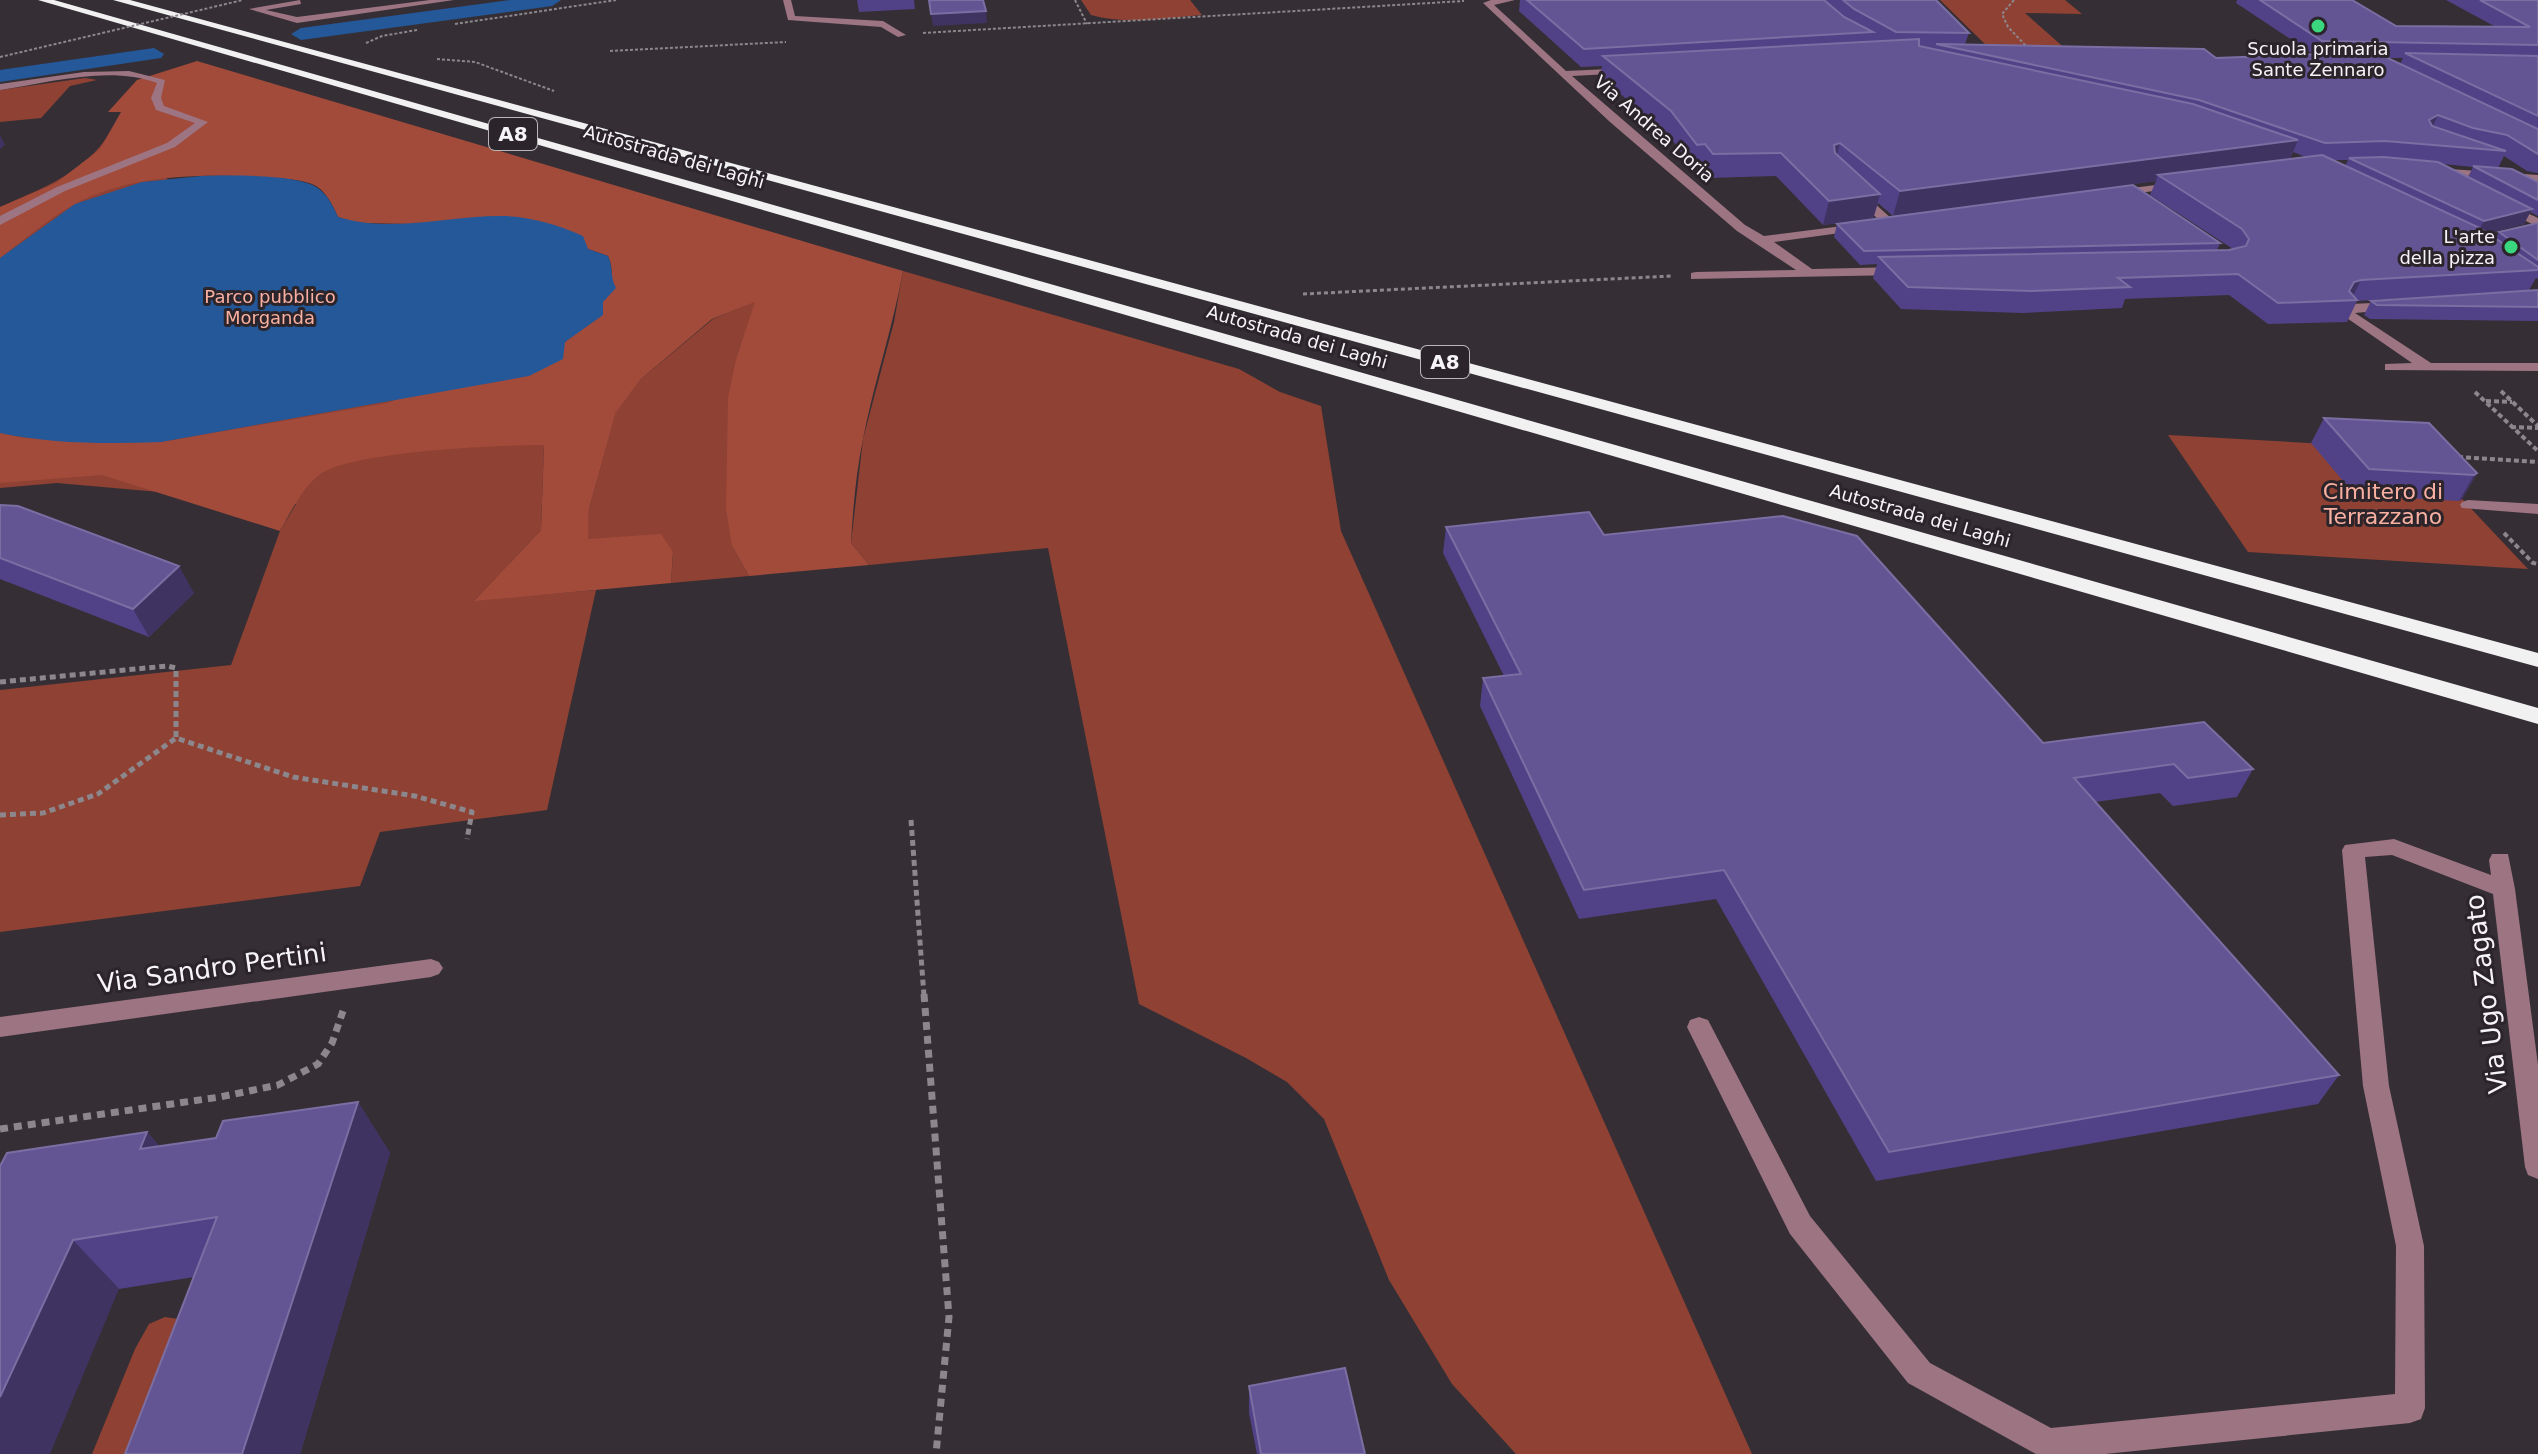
<svg xmlns="http://www.w3.org/2000/svg" width="2538" height="1454" viewBox="0 0 2538 1454" font-family="'DejaVu Sans',sans-serif">
<rect width="100%" height="100%" fill="#352f35"/>
<path fill="#8f4133" d="M1081,0H1190L1202,15C1166,18 1126,25 1091,15Z
M1940,0H2065L2082,14L2025,13L2069,52L1991,50Z
M85,78L97,80L70,86L41,118L0,122V90Z
M110,132L492,445H544L541,530L475,600L596,590L547,810L380,832L360,886L0,932V690L231,665L280,531L296,504L57,483L0,488V207C41,189 87,172 110,132Z
M903,271L1239,369L1280,392L1321,406L1341,531L1752,1454H1516L1452,1384L1389,1280L1324,1119L1287,1082L1246,1058L1139,1004L1048,548L869,565L851,543L863,439L894,322Z
M756,301L737,355L732,546L749,576L671,583L673,553L587,539L589,509L616,411L641,379L713,319Z
M2168,435L2415,449L2528,569L2248,552Z
M165,1317L178,1319L137,1454H92L135,1349L149,1324Z"/>
<path fill="#a24b3b" d="M197,61L903,271C893,327 874,382 863,439C856,473 853,508 851,543L869,565L749,576L732,546L726,508L727,455L728,398L737,355L755,302L712,319L641,379L616,412L589,509L588,539L661,534L673,552L671,583L474,601L541,530L544,445C500,445 350,451 319,475C302,488 291,512 280,531L102,475L0,483V433L24,438L161,442L387,403L565,342C588,323 623,288 608,256L588,249L412,224L358,223L338,217C332,204 326,190 312,184C296,178 274,178 257,177C197,174 130,175 75,204C49,218 24,240 0,258V207L56,183L100,149L121,112H108L137,80Z"/>
<path fill="#245899" d="M202,176C227,175 296,174 316,187C328,195 332,204 338,217C393,234 449,215 505,216C532,217 559,225 583,236L588,249L608,256C613,267 610,277 616,288L603,302V315L565,342L563,359L529,376L161,442C108,444 52,444 0,433V258L75,204L142,182Z"/>
<g fill="none" stroke-linecap="round" stroke-linejoin="round">
<path fill="#245899" fill-rule="evenodd" d="M510,0H561L552,6L301,40L291,34L301,28Z
M154,48L164,54L161,58L0,82V70Z"/>
<path stroke="#8c878c" stroke-width="2" stroke-dasharray="3 2" stroke-linecap="butt" d="M1075,0L1087,24
M2014,0L2002,14L2008,27L2028,48
M455,24L616,0
M923,33L1464,1
M366,43L382,36L417,30
M610,51L786,42
M437,59L475,62L554,91"/>
<path stroke="#8c878c" stroke-width="3" stroke-dasharray="4 3" stroke-linecap="butt" d="M1303,294L1672,276"/>
<path stroke="#8c878c" stroke-width="4" stroke-dasharray="5 3" stroke-linecap="butt" d="M2501,391L2538,426
M2475,392L2538,451
M2486,401L2512,402
M2511,427L2538,428
M2458,457L2538,462
M2504,533L2533,563L2538,564"/>
<path stroke="#8c878c" stroke-width="5" stroke-dasharray="6 4" stroke-linecap="butt" d="M0,682L167,666L176,668V738L293,777L415,796L472,812L467,839
M0,815L43,813L98,794L176,738
M911,820L924,996"/>
<path stroke="#8c878c" stroke-width="7" stroke-dasharray="8 6" stroke-linecap="butt" d="M924,994L949,1317L936,1454
M0,1129L220,1097L278,1085L318,1064L332,1043L343,1011"/>
<path fill="#9d7481" fill-rule="evenodd" d="M300,0L301,4L266,10L297,17L430,0H454L297,23L249,9Z
M783,0H791L795,16L883,21L906,35L898,37L881,27L788,20Z
M1491,0H1515L1494,5L1566,71L1631,68L1628,73L1572,76L1745,225L1764,236L1866,223L1868,226L1862,230L1774,242L1812,269L1900,267L1906,271L1900,275L1691,279V273L1696,272L1796,270L1737,231L1610,122L1483,3Z
M129,71L165,80L161,98L164,106L208,122L175,147L65,191L0,225V216L57,187L167,143L195,123L156,110L151,98L157,83C109,65 48,83 0,90V84L84,72Z
M2434,168L2538,175V181L2430,173V169Z
M2180,182L2186,185L2184,187L2116,196L2110,193L2116,190Z
M1853,191H1861L1893,220V226H1885L1853,195Z
M2498,203H2506L2538,218V227L2498,207Z
M2393,302L2400,306L2398,309L2355,313L2431,363H2538V371L2385,370V364L2412,363L2341,314L2346,305L2351,304Z
M2468,500L2538,504V514L2462,508L2460,505L2462,502Z
M2394,839L2491,875L2489,860L2492,854H2508L2515,889L2538,1065V1179L2528,1175L2525,1167L2493,894L2392,855L2365,857L2389,1086L2424,1246L2425,1408L2421,1419L2410,1423L2105,1454H2036L1908,1383L1790,1234L1687,1027L1690,1020L1699,1017L1708,1020L1810,1216L1930,1363L2051,1428L2395,1394L2396,1246L2363,1086L2342,850L2345,845Z
M431,959L439,962L443,968L439,974L431,977L0,1037V1017Z"/>
<path fill="#f1f1f1" fill-rule="evenodd" d="M38,0H54L2538,708V724Z
M113,0H130L2538,653V667Z"/>
<path stroke="#8c878c" stroke-width="2" stroke-dasharray="3 2" stroke-linecap="butt" d="M0,57L243,0"/>
</g>
<path fill="#514287" fill-rule="evenodd" d="M857,0H914L915,9L859,12Z
M1520,0H1936L1969,33L1965,44L2216,58L2313,54L2236,3L2237,0H2352L2396,26H2494L2446,0H2538V173L2527,171L2504,156L2498,168L2538,182V216L2530,212L2524,224L2488,233L2496,238L2499,232L2538,223V279L2536,278L2529,290H2538V321L2370,319L2364,315L2371,301L2508,292L2357,301L2347,322L2268,324L2229,295L2125,299L2122,308L2023,313L1901,309L1873,278L1877,264L1860,265L1834,237L1837,224L2220,243L2217,250L2233,249L2150,195L2156,181L1893,216L1878,203L1873,219L1823,225L1776,176L1708,178L1701,168H1693L1667,133L1600,77L1602,66L1581,67L1519,11ZM2387,58H2403L2400,64ZM2293,152L2306,157L2290,159ZM2334,160H2348L2345,166ZM2443,164L2473,167L2468,177Z
M2324,418L2477,473L2462,499L2459,501L2355,495L2311,443Z
M0,505L194,593L149,637L0,579Z
M1446,527L1604,535L2043,743L2253,769L2237,797L2173,806L2160,793L2095,802L2339,1075L2318,1104L1876,1181L1716,899L1579,919L1480,706L1483,678L1504,676L1443,553Z
M358,1102L390,1153L300,1454H125L194,1277L119,1289L0,1166L147,1132L159,1146L216,1138Z
M1249,1386L1365,1454H1257L1249,1413Z"/>
<path fill="#3f3361" d="M986,11L987,23L933,26L931,14Z
M2438,115L2430,132L2429,120Z
M0,135L5,145L0,149Z
M2298,140L2288,164L2158,175L2156,181L1893,216L1900,191Z
M1840,143L1834,166V145Z
M1880,194L1873,219L1823,225L1829,201Z
M2532,209L2524,224L2476,236L2484,221Z
M2361,280L2351,300H2344L2354,282Z
M2477,473L2462,499L2459,501L2474,475Z
M179,566L194,593L149,637L133,609Z
M358,1102L390,1153L300,1454H242Z
M147,1132L188,1183L140,1149Z
M73,1240L119,1289L50,1454H0V1397Z"/>
<path fill="#635593" stroke="#7a6ea3" stroke-width="2" d="M929,0H983L986,11L931,14Z
M1527,0H1824L1844,17L1873,32L1584,49Z
M1843,0H1936L1969,33L1896,32L1854,9Z
M2260,0H2352L2396,26L2530,27L2480,0H2538V45L2322,41Z
M1919,39V46L2193,104L2298,140L1900,191L1840,143L1834,145L1835,153L1880,194L1829,201L1781,153L1713,154L1705,144L1697,145L1671,111L1603,56Z
M1936,44L2204,49L2216,58L2375,52L2538,129V154L2507,135L2473,128L2438,115L2429,120L2432,126L2506,151L2385,141L2325,143L2199,100Z
M2405,53L2538,56V116Z
M2322,155L2480,228L2538,267V270L2361,280L2354,282L2349,291L2357,300L2278,303L2238,274L2118,278L2130,287L2031,291L1908,287L1879,257L2229,250L2246,246L2249,239L2242,229L2158,175Z
M2384,157L2438,162L2532,209L2484,221L2349,158Z
M2473,166L2512,169L2538,182V200Z
M2133,185L2220,243L1864,251L1837,224Z
M2538,223V260L2499,232Z
M2538,290V307L2377,305L2371,301Z
M2324,418L2429,423L2477,473L2474,475L2369,469Z
M0,505L18,506L179,566L133,609L0,558Z
M1589,512L1604,535L1783,516L1857,536L2043,743L2204,722L2253,769L2188,778L2174,764L2074,778L2339,1075L1889,1152L1724,870L1584,890L1483,678L1521,674L1446,527Z
M358,1102L242,1454H125L217,1217L73,1240L0,1397V1166L7,1153L147,1132L140,1149L216,1138L223,1121Z
M1345,1368L1365,1454H1261L1249,1386Z"/>
<g fill="#3bd77e" stroke="#2b252b" stroke-width="3">
<circle cx="2318" cy="26" r="8"/>
<circle cx="2511" cy="247" r="8"/>
</g>
<g text-anchor="middle" stroke-width="6" stroke-linejoin="round" paint-order="stroke">
<g font-size="18" fill="#f7f4f8" stroke="#2b252b">
<text x="2318" y="55">Scuola primaria<tspan x="2318" dy="21">Sante Zennaro</tspan></text>
<text x="2495" y="243" text-anchor="end">L'arte<tspan x="2495" dy="21">della pizza</tspan></text>
</g>
<g font-size="18" fill="#f7f4f8" stroke="#2b252b">
<text transform="translate(1654 129) rotate(41)" y="6">Via Andrea Doria</text>
<text transform="translate(674 157) rotate(16)" y="6">Autostrada dei Laghi</text>
<text transform="translate(1297 337) rotate(16)" y="6">Autostrada dei Laghi</text>
<text transform="translate(1920 516) rotate(16)" y="6">Autostrada dei Laghi</text>
</g>
<g font-size="18" fill="#fab0a1" stroke="#2b252b">
<text x="270" y="303">Parco pubblico<tspan x="270" dy="21">Morganda</tspan></text>
</g>
<g fill="#2b252b" stroke="#bab6ba" stroke-width="2">
<rect x="489" y="118" width="48" height="32" rx="6"/>
<rect x="1421" y="346" width="48" height="32" rx="6"/>
</g>
<g font-size="20" font-weight="bold" fill="#f7f4f8">
<text x="513" y="141">A8</text>
<text x="1445" y="369">A8</text>
</g>
<g font-size="22" fill="#fab0a1" stroke="#2b252b">
<text x="2383" y="499">Cimitero di<tspan x="2383" dy="25">Terrazzano</tspan></text>
</g>
<g font-size="26" fill="#f7f4f8" stroke="#2b252b">
<text transform="translate(212 968) rotate(-8)" y="9">Via Sandro Pertini</text>
<text transform="translate(2486 994) rotate(-97)" y="9">Via Ugo Zagato</text>
</g>
</g>
</svg>
